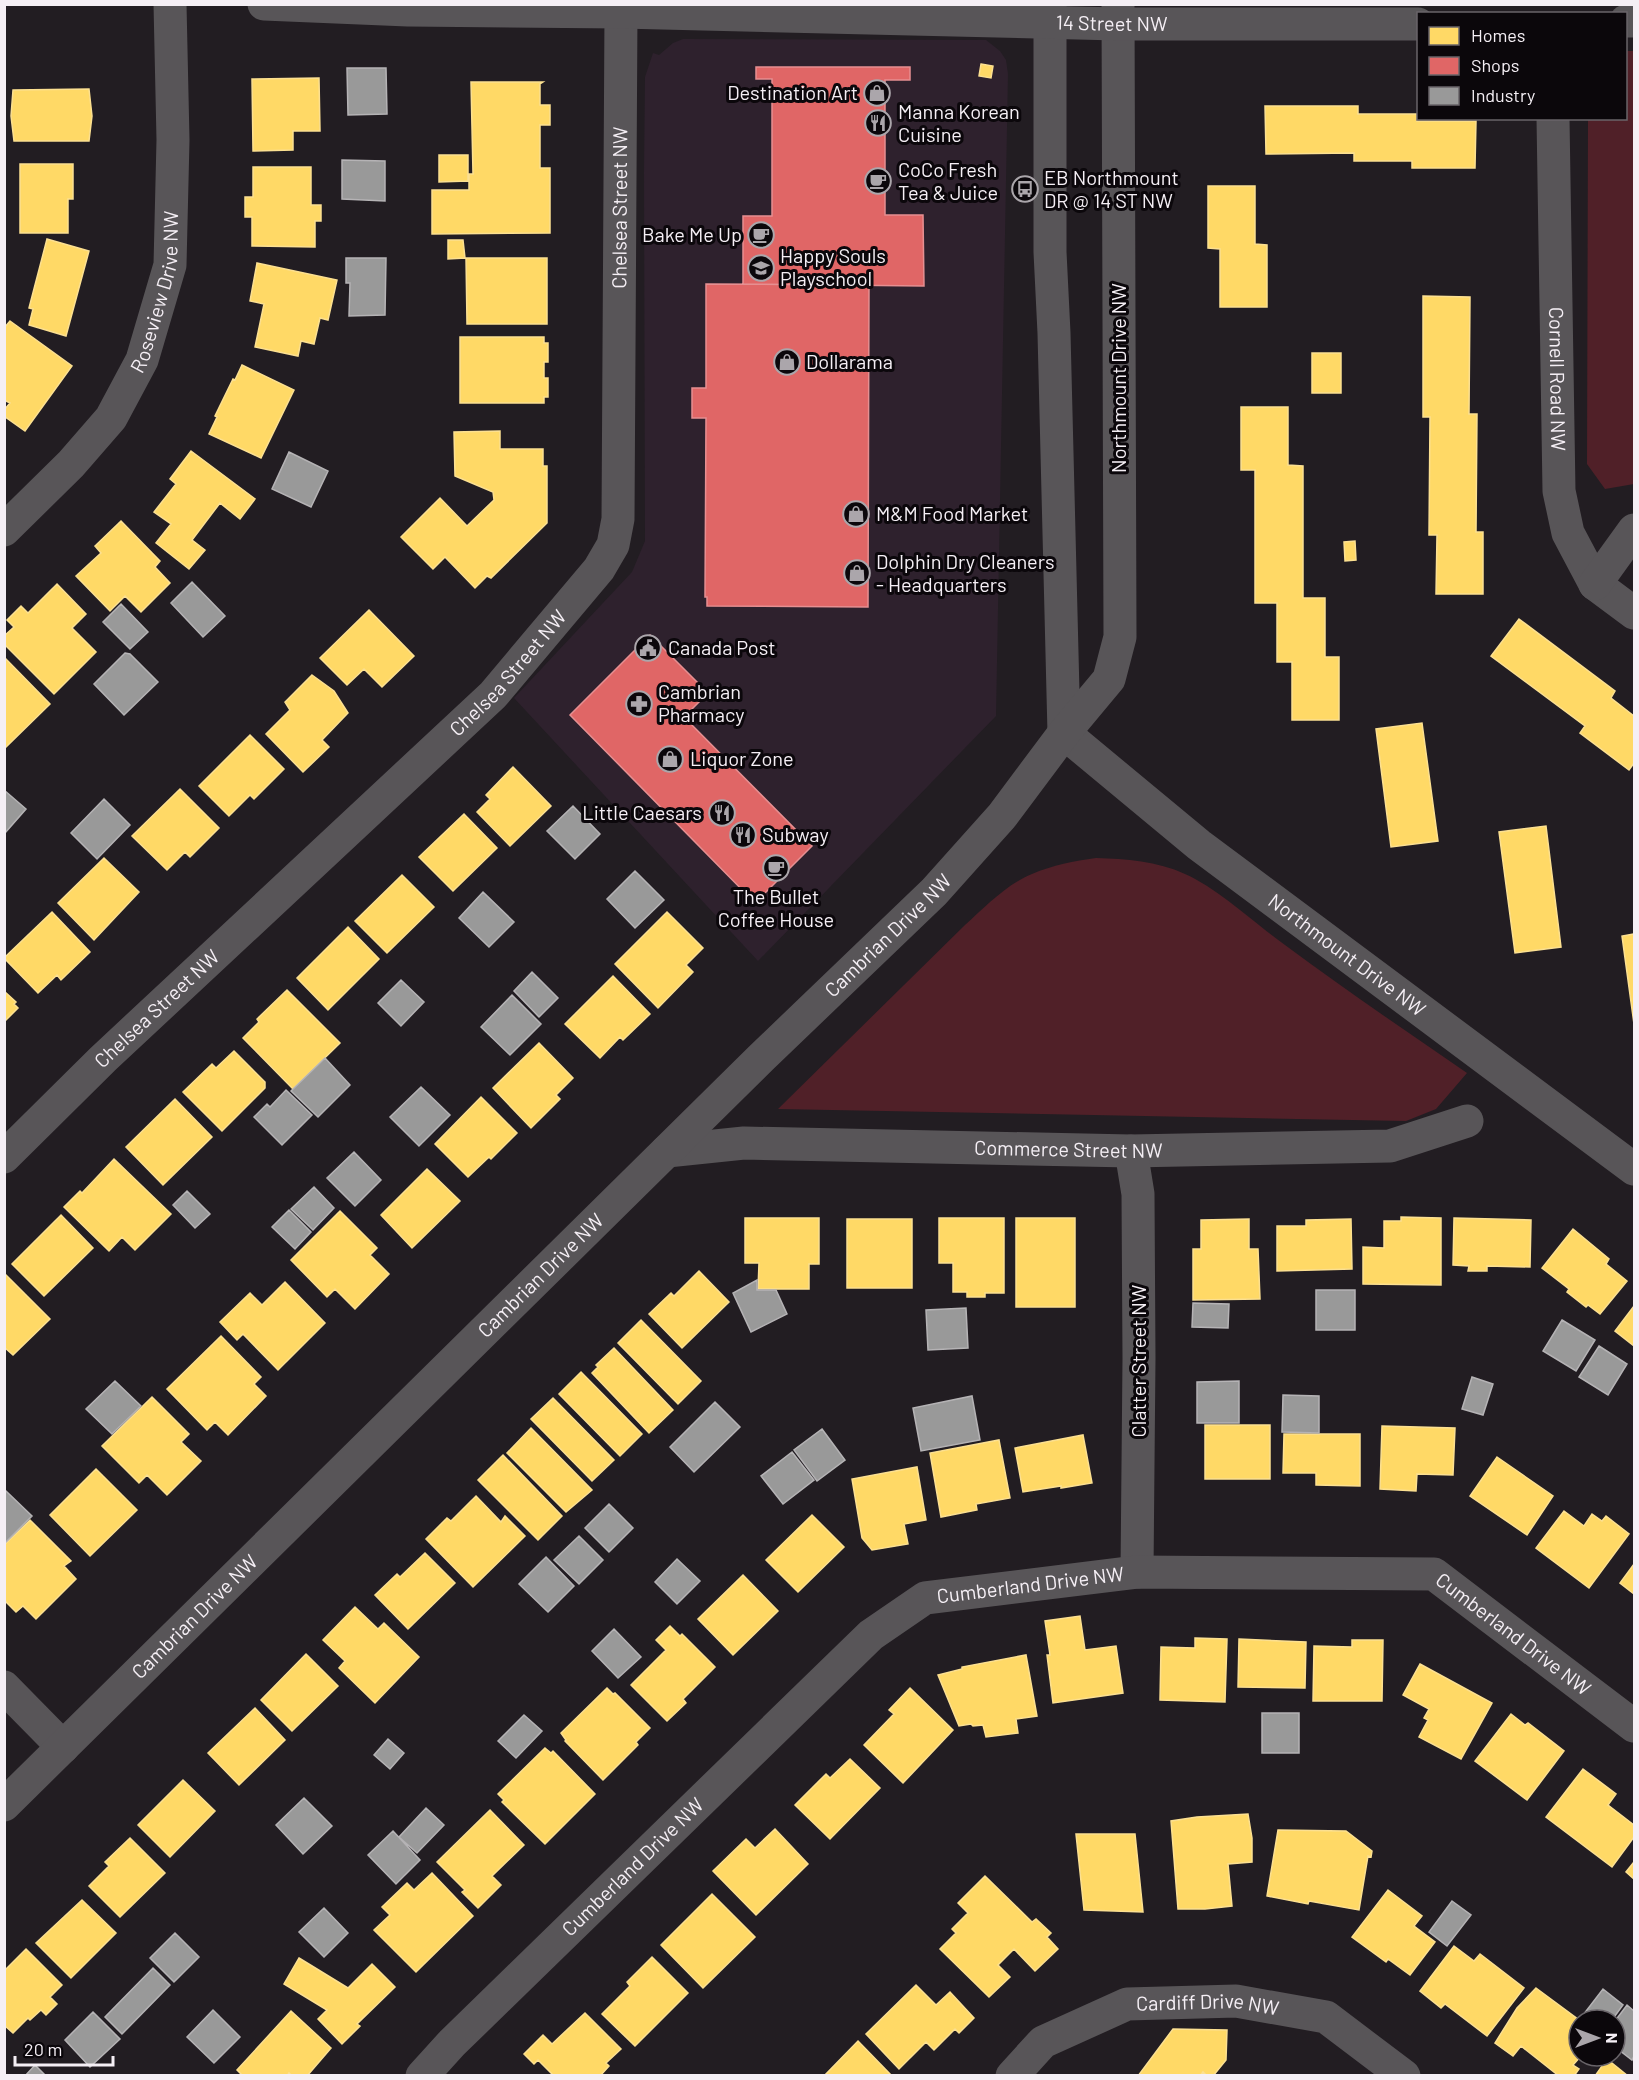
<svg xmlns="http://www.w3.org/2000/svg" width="1639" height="2080" viewBox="0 0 1639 2080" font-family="Barlow,sans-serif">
<rect width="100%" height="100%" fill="#221d22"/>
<path fill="#2e212d" d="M683,39L986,40L1000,51L1006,60L1008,74L996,716L758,961L514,698L632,572L645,541L644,172L645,77L653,53L659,55L673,43Z"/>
<path fill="#502028" d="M1626,51H1634V484L1605,489L1587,464L1588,119L1626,118Z
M1096,858C1126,859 1157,861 1185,874C1219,889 1254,923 1285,945C1344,989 1406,1031 1467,1073L1436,1109L1406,1121L778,1109L965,925C985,907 1007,884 1032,874C1053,865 1074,861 1096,858Z"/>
<path fill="#ffd966" stroke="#fce091" stroke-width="1.5" d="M981,64L993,66L991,78L979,76Z
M319,78L320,131H293V150L253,151L252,79Z
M471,82H543L540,84V105H550V125H540V168H550V233L432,234V190H469V174H473Z
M89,89L92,116L89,141H14L11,116L13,90Z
M1265,106H1358V114H1417V121H1476L1475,168H1412V161H1354V153L1266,154Z
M439,155H468V181L439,182Z
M20,164H73V199H68V233H20Z
M253,167H311V205H321V221H315V247L252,246V217H245V197H253Z
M1208,186H1255V244L1267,245V307H1220V249L1208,248Z
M47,239L89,251L66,336L29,325L33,309L29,308Z
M448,240H463L465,258L448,259Z
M466,258H547V324H467Z
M257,263L337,280L328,320L320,318L314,344L301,341L298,356L255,347L264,304L250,301Z
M1423,296L1470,297L1469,414H1477L1476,532H1483V594H1436L1437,535H1429L1430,417H1423Z
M10,321L72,366L25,431L4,416V410L10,403L4,400V328Z
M460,337H544V343H548V362H544V378H548V397H544V403H460Z
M1312,353H1341V393H1312Z
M242,365L294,390L261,458L209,434L217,417L215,416L233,379L235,380Z
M1241,407H1288V465L1303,466V598H1325V657H1339V720H1292V662H1277V603H1255V470H1241Z
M500,431V449H543V466H547V523L491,578L487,576L475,588L445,557L433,569L401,537L440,498L467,526L494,500L493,492L455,476L454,432Z
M191,451L255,499L240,519L220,503L192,540L205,550L189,569L156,543L171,524L154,512L176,484L170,479Z
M121,521L160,561L155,567L170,583L141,612L125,596L110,611L76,576L101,553L95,546Z
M1355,541L1356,560L1345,561L1344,542Z
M57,584L86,614L72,628L96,652L54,694L4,644V636L14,627L7,620L21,606L28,613Z
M369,610L414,656L382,687L364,669L347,685L320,658Z
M1519,619L1615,691L1611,698L1634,716V763L1629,770L1580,733L1585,726L1491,656Z
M4,657L50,704L4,749Z
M312,675L334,691L348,713L322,740L329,747L303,772L266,734L290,710L285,702Z
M1422,723L1438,841L1391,847L1376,729Z
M250,735L284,769L254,799L250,795L229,816L199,786Z
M513,767L551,806L510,846L477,812L490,799L486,795Z
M180,789L219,828L190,857L185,852L167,870L132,836Z
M464,814L497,848L453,891L419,857Z
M1546,826L1561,947L1515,953L1499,832Z
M104,858L139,892L94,940L58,903Z
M402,875L434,907L387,953L355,921Z
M52,912L90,952L61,980L57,975L38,993L4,958Z
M667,912L703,948L686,965L693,972L658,1008L615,964Z
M348,927L379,959L328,1010L297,978Z
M1634,934V1024L1622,936Z
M613,976L650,1014L623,1040L620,1037L600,1058L565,1024Z
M287,990L340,1043L293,1089L243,1038L259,1022L257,1019Z
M4,991L16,1002L14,1004L18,1008L4,1022Z
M539,1043L573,1078L556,1095L560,1099L531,1128L493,1088Z
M234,1051L265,1082V1088L222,1131L183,1092L212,1064L216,1068Z
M481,1097L517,1133L491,1159L489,1157L468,1177L435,1144Z
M175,1099L212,1137L163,1185L126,1147Z
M114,1159L171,1214L135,1250L122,1237L109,1251L64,1207L80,1191L82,1193Z
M427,1169L460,1201L412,1248L381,1215Z
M340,1211L377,1248L370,1255L389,1274L355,1309L335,1289L327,1297L291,1260Z
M61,1215L93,1248L44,1296L12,1264Z
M1401,1217L1441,1218V1285L1363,1284V1247L1384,1248V1221H1401Z
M745,1218H819V1264H809V1289H758L759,1263H745Z
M939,1218H1004V1293H985V1297H967V1292H953V1263H939Z
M1016,1218H1075V1307H1016Z
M1454,1218L1531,1220L1530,1267L1487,1266V1271H1468L1469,1266L1453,1265Z
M847,1219H912V1288H847Z
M1249,1219V1249H1258L1260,1299L1193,1300V1249H1201V1220Z
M1351,1219L1352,1269L1277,1271V1226H1306V1220Z
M1573,1229L1609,1259L1606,1264L1627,1281L1600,1314L1588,1305L1586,1307L1567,1292L1569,1289L1542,1268Z
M699,1271L729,1302L682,1348L649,1314L671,1293L674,1296Z
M4,1273L50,1319L13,1355L4,1347Z
M285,1282L325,1323L278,1370L243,1334L237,1340L220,1322L250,1293L262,1305Z
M1634,1306V1346L1615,1331Z
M641,1320L701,1381L678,1404L618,1343Z
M221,1336L261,1377L254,1384L266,1396L228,1435L215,1422L207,1430L167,1389Z
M614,1348L673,1410L649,1433L592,1373L598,1367L596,1365Z
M581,1372L642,1434L620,1456L559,1394Z
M152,1397L189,1434L181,1442L201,1461L167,1495L147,1475L139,1483L102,1446Z
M553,1398L614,1460L592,1481L531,1419Z
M1205,1425H1270V1479H1205Z
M1382,1426L1455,1428L1453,1475L1417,1474L1416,1491L1380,1489Z
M531,1428L592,1490L566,1512L507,1453Z
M1284,1434H1360V1486L1316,1485V1473H1283Z
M1083,1435L1092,1483L1061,1488V1486L1023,1492L1015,1448Z
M999,1440L1010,1498L976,1504L977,1510L941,1517L930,1453Z
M503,1455L562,1516L538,1540L478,1480Z
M1497,1457L1553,1496L1527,1535L1470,1496Z
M917,1467L926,1520L904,1524L908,1544L872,1550L862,1538L852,1479Z
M96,1469L137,1510L90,1556L50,1515Z
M476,1496L501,1522L505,1516L525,1536L473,1587L426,1539L447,1518L451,1521Z
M1564,1511L1584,1526L1592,1514L1602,1521L1606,1516L1629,1534L1589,1588L1536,1548Z
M812,1515L844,1547L798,1592L766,1560Z
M30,1520L71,1561L64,1566L76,1579L36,1619L23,1606L16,1612L4,1600V1545Z
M425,1553L455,1583L408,1629L375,1595L397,1574L400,1577Z
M1634,1564V1594L1620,1583Z
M743,1575L778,1611L733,1655L698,1619Z
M355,1607L378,1629L384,1623L419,1657L375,1703L339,1668L345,1661L323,1640Z
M1080,1616L1085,1650L1116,1646L1123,1693L1053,1703L1047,1655H1050L1045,1621Z
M670,1626L680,1636L682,1634L715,1667L683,1699L686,1703L667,1721L631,1685L666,1650L656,1640Z
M1195,1638L1227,1639L1225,1702L1160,1700L1161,1647L1195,1648Z
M1239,1639L1306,1642L1305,1688L1238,1687Z
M1352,1640H1383L1382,1701H1313L1314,1646L1352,1647Z
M306,1654L338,1686L292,1731L261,1700Z
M1026,1655L1037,1716L1016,1719L1018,1733L986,1737L983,1725L973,1726L971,1724L959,1726L938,1675L962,1669V1667Z
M1420,1664L1492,1703L1461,1759L1419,1737L1428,1720L1424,1718L1429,1709L1403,1695Z
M607,1688L613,1694L615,1693L650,1728L636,1742L638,1745L603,1780L565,1741L566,1740L561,1733Z
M910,1688L953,1730L903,1783L864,1745L894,1714L889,1710Z
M255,1708L285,1740L239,1785L208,1753Z
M1511,1714L1525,1725L1528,1723L1564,1751L1527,1800L1475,1761Z
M545,1748L551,1753L553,1751L595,1794L545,1844L502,1802L504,1800L498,1794Z
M850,1759L880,1788L830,1839L795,1805L826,1774L830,1778Z
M1583,1769L1616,1794L1608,1805L1634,1825V1837L1612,1867L1546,1817Z
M183,1780L215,1811L170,1857L138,1825Z
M490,1810L524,1845L492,1876L501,1885L478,1908L462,1892L465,1890L437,1862Z
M1248,1814L1252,1838V1862L1228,1864L1232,1906L1205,1909H1178L1171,1821L1197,1817Z
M775,1829L808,1864L756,1915L713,1871L746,1839L755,1848Z
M1278,1830L1346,1831L1372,1851L1371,1857L1368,1856L1359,1910L1309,1901L1308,1904L1267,1896Z
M1076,1834H1135L1143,1912L1084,1910Z
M130,1838L165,1873L120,1917L89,1886L109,1866L105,1862Z
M1634,1862V1879L1626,1872Z
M432,1873L473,1916L416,1972L374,1930L390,1915L382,1907L407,1883L414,1890Z
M985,1876L1032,1922L1036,1919L1051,1933L1047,1937L1058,1949L1035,1971L1014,1949L998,1965L1010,1977L989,1997L940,1949L956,1933L952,1929L968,1913L958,1903Z
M1388,1890L1422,1916L1414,1926L1435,1942L1410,1975L1388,1959L1386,1962L1352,1937Z
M712,1894L755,1937L703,1988L661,1945Z
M82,1900L116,1933L71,1978L36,1943Z
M1454,1946L1474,1961L1480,1954L1524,1988L1487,2036L1445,2004L1441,2008L1420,1991Z
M26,1949L62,1985L50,1997L57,2004L46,2015L41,2010L30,2020L28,2018L13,2033L4,2025V1971Z
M652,1957L688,1993L635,2046L602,2014L630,1986L627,1982Z
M299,1958L348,1988L372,1964L395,1987L357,2024L360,2026L342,2044L318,2019L327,2010L284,1984Z
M916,1985L936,2005L950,1992L974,2018L959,2033L955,2029L934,2050L926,2042L899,2069L866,2034Z
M1536,1988L1579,2020V2056H1581L1573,2065L1579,2069L1574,2076H1559L1521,2046L1513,2056L1495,2043L1517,2008Z
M291,2011L331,2048L307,2076H292L289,2073L287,2076H243L237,2070Z
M585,2013L621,2049L606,2063L609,2066L600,2076H554L538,2060L534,2064L524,2054L543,2035L552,2044Z
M1173,2029L1227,2030L1226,2060L1213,2076H1207L1203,2072L1200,2076H1138Z
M858,2041L892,2076H824Z
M1607,2059L1628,2076H1595Z"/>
<path fill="#e06666" stroke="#e68f91" stroke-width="1.5" d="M756,67H910V80H885V215H923L924,286L743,284V216H772V79H756Z
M706,284L869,285L868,607L707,606V597H705L706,418H692V388H706Z
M650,635L708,693L684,717L812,846L755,903L570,715Z"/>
<path fill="#999" stroke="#b5b3b5" stroke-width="1.5" d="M347,68H386L387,114L348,115Z
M342,160L385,161V201L342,199Z
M346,258H386L385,315L349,316L350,283H346Z
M289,452L328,471L311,507L272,489Z
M192,582L225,616L203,637L171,603Z
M121,604L148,632L130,649L103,622Z
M125,653L130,654L158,682L124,715L94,684Z
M4,790L26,809L5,833H4Z
M104,799L130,825L97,859L71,833Z
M573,806L600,834L575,859L547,831Z
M635,871L664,900L635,928L607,899Z
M483,892L514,922L489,947L459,918Z
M532,972L558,998L539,1017L514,991Z
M401,980L424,1002L401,1026L378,1003Z
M512,995L541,1024L510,1055L481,1027Z
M325,1058L350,1085L318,1117L291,1091Z
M421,1087L450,1115L419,1146L390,1117Z
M286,1090L312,1115L282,1145L254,1117L267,1104L270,1107Z
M354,1152L381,1180L355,1206L327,1178Z
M314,1187L334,1208L313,1230L291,1209Z
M187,1191L210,1214L195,1228L173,1205Z
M289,1210L311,1232L295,1249L272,1227Z
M757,1280V1290H776L787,1314L751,1332L733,1293Z
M1316,1290H1355V1330H1316Z
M1193,1303L1229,1304L1228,1328L1192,1327Z
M966,1308L968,1348L928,1350L926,1310Z
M1562,1320L1595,1340L1576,1371L1543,1351Z
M1599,1346L1627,1364L1608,1395L1579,1377Z
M1472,1377L1493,1384L1483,1415L1462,1409Z
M115,1381L141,1406L112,1434L86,1409Z
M1239,1381V1423H1197V1382Z
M1283,1395L1319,1396V1433L1282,1432Z
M972,1396L980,1440L921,1451L913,1408Z
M715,1402L740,1427L694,1472L670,1447Z
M822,1429L845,1460L817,1481L794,1450Z
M792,1452L814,1480L783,1504L761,1476Z
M6,1491L32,1516L5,1543L4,1493Z
M609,1504L633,1528L609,1552L585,1528Z
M579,1536L603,1560L579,1584L554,1560Z
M546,1557L574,1586L548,1612L519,1584Z
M677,1559L700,1581L677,1604L655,1582Z
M614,1629L641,1657L618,1678L592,1651Z
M1262,1713H1299V1753H1262Z
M524,1715L542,1731L516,1758L498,1741Z
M388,1739L404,1753L390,1769L374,1755Z
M304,1798L332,1826L303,1854L276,1825Z
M426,1808L444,1825L417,1853L399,1837Z
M393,1831L420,1860L396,1884L368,1855Z
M1452,1901L1471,1915L1447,1946L1429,1932Z
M324,1908L348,1933L324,1957L299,1932Z
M175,1933L199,1957L174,1982L150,1958Z
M153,1968L170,1985L122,2034L105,2017Z
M1603,1989L1623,2005L1612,2020H1582L1580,2019Z
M1627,2005L1634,2011V2056L1632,2060L1615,2047V2021Z
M213,2010L240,2037L214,2063L187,2037Z
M93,2012L120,2039L90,2067L65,2040Z
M35,2065L46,2076H25Z"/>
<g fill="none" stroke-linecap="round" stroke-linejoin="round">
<g stroke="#585558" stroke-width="33">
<path id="s1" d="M1553,118L1559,491L1568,533L1595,584L1634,613"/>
<path id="s2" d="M4,530L71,464L111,418L142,360L170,265L173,140L170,4"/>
<path d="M1595,584L1634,530"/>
<path id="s3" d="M667,1151L744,1143L1131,1151L1390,1146L1467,1121"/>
<path d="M1131,1151L1138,1194L1139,1358L1137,1572"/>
<path id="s4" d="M4,1157L103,1059L493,695L599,569L613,545L618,519L621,12"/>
<path d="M4,1687L63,1747"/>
<path id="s5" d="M422,2076L452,2043L871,1635L925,1598L1137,1572L1434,1574L1634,1726"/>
<path id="s6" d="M1012,2076L1043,2042L1127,2004L1236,2001L1326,2017L1404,2076"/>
</g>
<g stroke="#585558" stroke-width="33">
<path id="s7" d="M1050,4V252L1054,333L1064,733L1199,845L1634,1169"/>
<path id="s8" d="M4,1805L761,1058L934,892L1002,816L1064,733L1109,679L1120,637L1118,4"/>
</g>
<g stroke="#585558" stroke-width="33">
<path id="s9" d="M264,4L408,10L621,12L1118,24H1418"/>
<path d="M1626,21H1634"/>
</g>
</g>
<defs>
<g id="shop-ring" transform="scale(1.35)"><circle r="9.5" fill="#0b070b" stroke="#aba6ab" stroke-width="1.5"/><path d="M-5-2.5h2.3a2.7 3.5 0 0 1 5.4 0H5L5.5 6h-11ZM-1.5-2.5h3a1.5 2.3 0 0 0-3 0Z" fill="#aba6ab"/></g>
<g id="restaurant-ring" transform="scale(1.35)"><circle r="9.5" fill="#0b070b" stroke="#aba6ab" stroke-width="1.5"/><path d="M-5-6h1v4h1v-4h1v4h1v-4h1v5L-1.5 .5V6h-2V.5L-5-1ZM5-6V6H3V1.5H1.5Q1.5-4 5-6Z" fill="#aba6ab"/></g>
<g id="cafe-ring" transform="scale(1.35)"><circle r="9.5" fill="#0b070b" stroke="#aba6ab" stroke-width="1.5"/><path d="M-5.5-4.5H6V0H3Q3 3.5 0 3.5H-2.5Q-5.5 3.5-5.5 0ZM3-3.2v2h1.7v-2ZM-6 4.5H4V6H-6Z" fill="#aba6ab"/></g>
<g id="bus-ring" transform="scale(1.35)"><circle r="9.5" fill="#0b070b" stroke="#aba6ab" stroke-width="1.5"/><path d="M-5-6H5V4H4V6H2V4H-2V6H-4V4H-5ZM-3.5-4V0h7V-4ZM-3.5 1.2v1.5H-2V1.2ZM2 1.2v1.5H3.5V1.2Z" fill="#aba6ab"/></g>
<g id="school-ring" transform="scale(1.35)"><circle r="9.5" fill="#0b070b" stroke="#aba6ab" stroke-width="1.5"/><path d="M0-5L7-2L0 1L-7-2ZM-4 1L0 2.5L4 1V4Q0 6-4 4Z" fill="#aba6ab"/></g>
<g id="civic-ring" transform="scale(1.35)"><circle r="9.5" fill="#0b070b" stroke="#aba6ab" stroke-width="1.5"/><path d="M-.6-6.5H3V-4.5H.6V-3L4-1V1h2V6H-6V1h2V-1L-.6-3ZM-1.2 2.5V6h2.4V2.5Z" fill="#aba6ab"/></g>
<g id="pharmacy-ring" transform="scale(1.35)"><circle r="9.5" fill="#0b070b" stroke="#aba6ab" stroke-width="1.5"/><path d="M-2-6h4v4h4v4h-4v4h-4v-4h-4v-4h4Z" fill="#aba6ab"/></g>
</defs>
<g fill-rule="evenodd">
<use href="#shop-ring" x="877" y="93"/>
<use href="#restaurant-ring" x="878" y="123"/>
<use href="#cafe-ring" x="878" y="181"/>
<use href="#bus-ring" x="1025" y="189"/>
<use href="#cafe-ring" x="761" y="235"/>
<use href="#school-ring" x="761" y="268"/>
<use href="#shop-ring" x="787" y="362"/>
<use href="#shop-ring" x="856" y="514"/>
<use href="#shop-ring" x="857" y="573"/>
<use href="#civic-ring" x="648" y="648"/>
<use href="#pharmacy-ring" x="639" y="704"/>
<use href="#shop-ring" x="670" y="759"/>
<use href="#restaurant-ring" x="722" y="813"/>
<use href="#restaurant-ring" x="743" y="835"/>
<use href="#cafe-ring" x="776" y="868"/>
</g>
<g text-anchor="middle" stroke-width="6" stroke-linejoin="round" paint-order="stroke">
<g font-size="20" fill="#f5eff5" stroke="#0b070b">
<text dy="7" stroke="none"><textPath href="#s9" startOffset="848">14 Street NW</textPath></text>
<text dy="7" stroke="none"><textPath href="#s4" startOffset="1203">Chelsea Street NW</textPath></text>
<text dy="7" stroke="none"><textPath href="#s2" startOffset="291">Roseview Drive NW</textPath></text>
<text transform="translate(1119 378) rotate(-90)" y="7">Northmount Drive NW</text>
<text dy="7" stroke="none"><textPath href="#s1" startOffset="261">Cornell Road NW</textPath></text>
<text dy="7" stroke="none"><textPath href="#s4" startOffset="699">Chelsea Street NW</textPath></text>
<text dy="7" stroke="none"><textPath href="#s8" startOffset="1240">Cambrian Drive NW</textPath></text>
<text dy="7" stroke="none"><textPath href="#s7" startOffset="1089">Northmount Drive NW</textPath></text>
<text dy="7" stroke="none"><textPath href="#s4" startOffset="213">Chelsea Street NW</textPath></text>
<text dy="7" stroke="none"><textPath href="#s3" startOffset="402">Commerce Street NW</textPath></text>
<text dy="7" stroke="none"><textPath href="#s8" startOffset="754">Cambrian Drive NW</textPath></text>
<text transform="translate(1139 1361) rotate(-90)" y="7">Clatter Street NW</text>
<text dy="7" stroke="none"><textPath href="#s5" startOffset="801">Cumberland Drive NW</textPath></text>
<text dy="7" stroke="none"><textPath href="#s8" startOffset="268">Cambrian Drive NW</textPath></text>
<text dy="7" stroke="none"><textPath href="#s5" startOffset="1305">Cumberland Drive NW</textPath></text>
<text dy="7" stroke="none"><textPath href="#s5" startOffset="297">Cumberland Drive NW</textPath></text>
<text dy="7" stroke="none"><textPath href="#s6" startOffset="219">Cardiff Drive NW</textPath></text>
</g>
<g font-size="20" fill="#f5eff5" stroke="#0b070b" text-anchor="start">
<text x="858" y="100" text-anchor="end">Destination Art</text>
<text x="898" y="119">Manna Korean<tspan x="898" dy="23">Cuisine</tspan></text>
<text x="898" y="177">CoCo Fresh<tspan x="898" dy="23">Tea &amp; Juice</tspan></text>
<text x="1044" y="185">EB Northmount<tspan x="1044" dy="23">DR @ 14 ST NW</tspan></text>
<text x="742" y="242" text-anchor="end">Bake Me Up</text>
<text x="780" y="263">Happy Souls<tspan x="780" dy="23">Playschool</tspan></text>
<text x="806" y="369">Dollarama</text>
<text x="876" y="521">M&amp;M Food Market</text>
<text x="876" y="569">Dolphin Dry Cleaners<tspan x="876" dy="23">- Headquarters</tspan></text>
<text x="668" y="655">Canada Post</text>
<text x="658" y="699">Cambrian<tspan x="658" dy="23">Pharmacy</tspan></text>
<text x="690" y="766">Liquor Zone</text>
<text x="702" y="820" text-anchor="end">Little Caesars</text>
<text x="762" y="842">Subway</text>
<text x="776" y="904" text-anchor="middle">The Bullet<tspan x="776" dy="23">Coffee House</tspan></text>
</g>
</g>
<rect width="1639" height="2080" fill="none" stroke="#f5eff5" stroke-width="12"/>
<rect x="1417" y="12" width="210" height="108" fill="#0b070b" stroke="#696469" stroke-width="1.5"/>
<rect x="1429" y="27" width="30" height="18" fill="#ffd966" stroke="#696469" stroke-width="1.5"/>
<text x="1471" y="42" font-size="18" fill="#f5eff5">Homes</text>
<rect x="1429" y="57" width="30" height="18" fill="#e06666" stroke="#696469" stroke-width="1.5"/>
<text x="1471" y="72" font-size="18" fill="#f5eff5">Shops</text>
<rect x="1429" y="87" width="30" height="18" fill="#999999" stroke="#696469" stroke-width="1.5"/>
<text x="1471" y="102" font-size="18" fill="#f5eff5">Industry</text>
<g transform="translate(1597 2038) rotate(90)"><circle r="28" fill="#0b070b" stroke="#696469" stroke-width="1.5"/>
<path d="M0-4.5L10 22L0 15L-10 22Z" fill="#aba6ab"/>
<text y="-9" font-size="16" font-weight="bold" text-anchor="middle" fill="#f5eff5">N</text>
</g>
<path d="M15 2056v9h98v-9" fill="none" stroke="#f5eff5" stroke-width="3"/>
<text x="24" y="2056" font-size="18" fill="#f5eff5" stroke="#0b070b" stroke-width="4.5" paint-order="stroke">20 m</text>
</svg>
